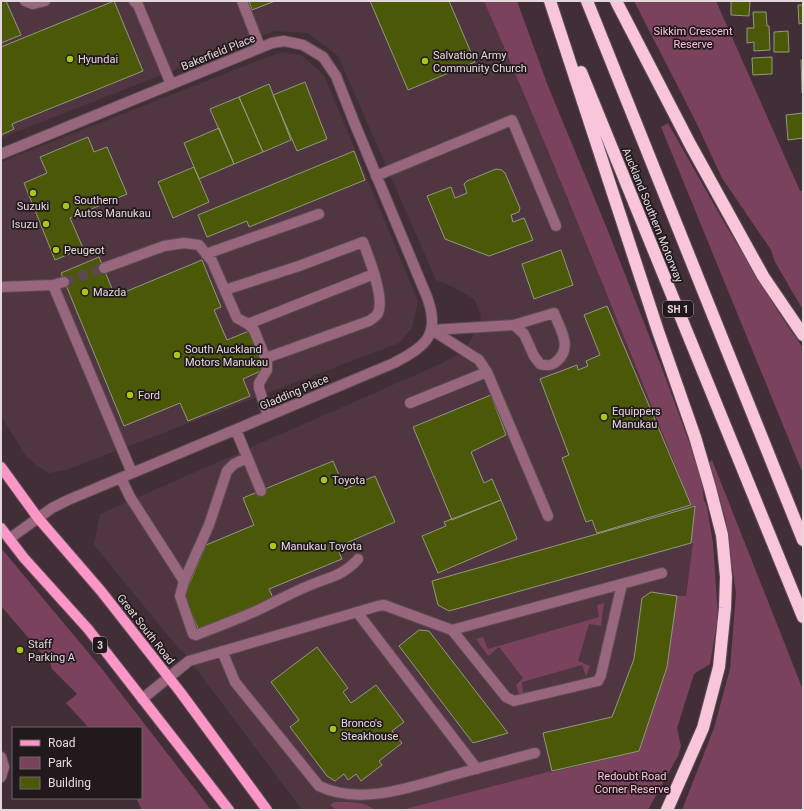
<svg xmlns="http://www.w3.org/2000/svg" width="804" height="811" viewBox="0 0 804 811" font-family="Roboto,sans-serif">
<rect width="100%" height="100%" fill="#422e37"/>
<path fill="#503641" d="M1,1H505L695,506L691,543H694L686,596H677L667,667L639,751L401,810H302L182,650L179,649L94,545L100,514L438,365L463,352L479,326L481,316L478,308L474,299L453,287L436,280L338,56L308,33L274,31L1,138Z
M283,52L301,55L324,75L418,301L412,328L399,343L66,470L49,473L37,466L26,456L1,416V162L267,57Z"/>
<path fill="#7b425d" d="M484,1H517L548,86L606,226L663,371L701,475L704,500L707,507L713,543L718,617L710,664L694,674L677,728L681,746L678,756L648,810H401L552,771L549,773L639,751L667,667L677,596H686L693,543H691L695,506L691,505C624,336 557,168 484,1Z
M634,1H716L800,191L803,190V310L775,262L771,250L722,178L694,118Z
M668,123L725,224L779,313L803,348V474L661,127Z
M712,460L803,690V810H682L714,728L730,669L736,593L725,517L709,463Z
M1,548L102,669L211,810H142L136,798H141V728H89L66,703L77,694L52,669L50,663L1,606Z
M604,603L601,626L589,624L578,661L590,666L586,676L582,665L522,682L523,695L519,694L516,685L523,678L499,647L488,656L476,639L483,637L488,649L599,617L597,605Z
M334,802C347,802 363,801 374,809V810H336L330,805Z"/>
<path fill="#4a5807" stroke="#929882" d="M1,1H6L21,35L1,43Z
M114,1L143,71L12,124L14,129L1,135V47Z
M249,1H275L252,10Z
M370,1H449L475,62L408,90Z
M731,1H750L749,16L731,15Z
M798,5H803V23L799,24Z
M753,12H766L767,26H769L770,50L754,51V42L747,43V28H754Z
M788,31L789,52H774V32Z
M772,57V74L753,75L752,58Z
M801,60H803V93H802Z
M305,82L327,139L297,151L273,95Z
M269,84L291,140L263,152L239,97Z
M239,97L263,152L234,164L210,109Z
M803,113V138L788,140L786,115Z
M219,128L234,164L199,179L184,143Z
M88,137L94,152L107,147L127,194L70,218L83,248L55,260L24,183L47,173L40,157Z
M354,151L365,180L249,227L247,221L207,237L198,215Z
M194,167L209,202L173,218L158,182Z
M496,169L502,170L505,173L520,208L519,212L511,215L513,222L524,218L533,240L489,256L445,239L427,196L451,187L455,198L467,193L464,184L467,181Z
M561,250L573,285L534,299L522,264Z
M99,257L115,296L202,260L221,307L214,310L227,340L249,331L265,369L243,379L250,396L188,421L180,403L124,426L61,273Z
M607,306L691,505L597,533L592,520L586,522L562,458L569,455L540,379L577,365L578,370L588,366L586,361L600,355L584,315Z
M491,395L506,435L471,452L484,483L492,479L501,500L452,520L413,427Z
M333,461L345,489L375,476L395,522L337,547L342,559L269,589L274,600L199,631L184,596L206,545L254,525L243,498Z
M501,500L517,539L438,573L422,536L446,526L444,522Z
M695,506L691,543L449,611L438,605L432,581Z
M651,592L677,596L667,667L639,751L552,771L543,733L612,717L634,659L642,598Z
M419,630L429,631L508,733L473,743L399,646Z
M317,647L348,688L343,692L351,703L376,685L404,722L392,731L402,743L379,761L382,765L361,781L356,774L348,780L344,774L335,781L327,776L290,727L299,720L271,682Z"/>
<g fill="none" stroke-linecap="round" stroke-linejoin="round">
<path stroke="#5a4850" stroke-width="10" stroke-dasharray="10 5" stroke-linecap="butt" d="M64,282L104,268"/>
<g stroke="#5f4d55" stroke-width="12">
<path id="minor" d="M25,1L33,4L45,1
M134,1L138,5L171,84
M242,1L260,47
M1,154L272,43L284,41L303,45L323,57L336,76L354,122L427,297C441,335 426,346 394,363L68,500L52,508L9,539
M376,176L512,120L556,226
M206,254L319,214
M104,268L164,246L184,243L199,245L212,261L237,318L248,324L254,330L267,362V370L259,383V388L268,416
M53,285L64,282
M1,287L53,285L132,473
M225,290L299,266L363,242C369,258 385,298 378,313C376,317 372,319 369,321L266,358
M248,324L374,274
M432,330L514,325L554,313C560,329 573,347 557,361C552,366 547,366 540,364L534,356L524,334L514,325
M432,330L479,360L487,372L548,516
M410,403L487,372
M236,430L261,491
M247,458L234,464L227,471L209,525L184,581L180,596L193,634L196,635C217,627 238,619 258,610C275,602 291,593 308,586C328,577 342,577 358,559
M121,478L130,497L184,581
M357,612L477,769
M452,630L506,697L514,701L598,681L601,675L622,584
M222,651L235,682L319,786C361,806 411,787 453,775C480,768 508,760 535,753
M142,699L189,661L378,606L384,605L452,630L662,573
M1,757L4,767L1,777"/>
</g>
<g stroke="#5f4d55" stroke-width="12">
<path id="major" d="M1,467L38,518L101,591L181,693L267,810
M1,528L24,558L88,629L229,810"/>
</g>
<g stroke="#5f4d55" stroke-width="14">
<path id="highway" d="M550,1L658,331L695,437L710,488L722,535L726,577L725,608L719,667L703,728L667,810
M587,1L803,540
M616,1L690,144L763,276L803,335
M581,72L803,617"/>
</g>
<use href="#minor" stroke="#99677d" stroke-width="10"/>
<use href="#major" stroke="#fc96c6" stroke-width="10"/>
<use href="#highway" stroke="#f8c5db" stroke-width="12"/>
</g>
<g fill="#aac718" stroke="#22191d" stroke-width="1.5">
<circle cx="70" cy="59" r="4"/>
<circle cx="425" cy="61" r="4"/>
<circle cx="33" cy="193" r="4"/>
<circle cx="66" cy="206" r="4"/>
<circle cx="46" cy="224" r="4"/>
<circle cx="56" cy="250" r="4"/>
<circle cx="85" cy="292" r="4"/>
<circle cx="177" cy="355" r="4"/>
<circle cx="130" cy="395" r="4"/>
<circle cx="604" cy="417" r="4"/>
<circle cx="324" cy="480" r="4"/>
<circle cx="273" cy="546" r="4"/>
<circle cx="20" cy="650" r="4"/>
<circle cx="333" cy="729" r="4"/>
</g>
<g text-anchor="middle" stroke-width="3.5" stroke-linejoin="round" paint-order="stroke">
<g fill="#22191d" stroke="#aa9fa3" stroke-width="1">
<rect x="663" y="301" width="30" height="16" rx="3"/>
<rect x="93" y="637" width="14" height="16" rx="3"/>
</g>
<g font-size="10" font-weight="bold" fill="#e5d8dd">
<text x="678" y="313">SH 1</text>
<text x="100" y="649">3</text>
</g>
<g font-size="11" fill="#fec1db" stroke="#22191d">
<text x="693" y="35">Sikkim Crescent<tspan x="693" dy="13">Reserve</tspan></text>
<text x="632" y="780">Redoubt Road<tspan x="632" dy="13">Corner Reserve</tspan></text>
</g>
<g font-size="11" fill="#e5d8dd" stroke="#22191d">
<text transform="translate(218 52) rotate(-22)" y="4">Bakerfield Place</text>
<text transform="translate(653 215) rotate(68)" y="4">Auckland Southern Motorway</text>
<text transform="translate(294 392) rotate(-23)" y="4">Gladding Place</text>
<text transform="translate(146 629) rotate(52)" y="4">Great South Road</text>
</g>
<g font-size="11" fill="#e5d8dd" stroke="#22191d" text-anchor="start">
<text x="433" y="59">Salvation Army<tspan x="433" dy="13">Community Church</tspan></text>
<text x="78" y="63">Hyundai</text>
<text x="74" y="204">Southern<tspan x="74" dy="13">Autos Manukau</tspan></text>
<text x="33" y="210" text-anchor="middle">Suzuki</text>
<text x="38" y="228" text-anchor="end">Isuzu</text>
<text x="64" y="254">Peugeot</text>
<text x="93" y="296">Mazda</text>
<text x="185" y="353">South Auckland<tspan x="185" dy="13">Motors Manukau</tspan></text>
<text x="138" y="399">Ford</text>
<text x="612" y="415">Equippers<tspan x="612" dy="13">Manukau</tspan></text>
<text x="332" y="484">Toyota</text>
<text x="281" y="550">Manukau Toyota</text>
<text x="28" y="648">Staff<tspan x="28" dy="13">Parking A</tspan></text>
<text x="341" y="727">Bronco's<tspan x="341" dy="13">Steakhouse</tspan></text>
</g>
</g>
<rect width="804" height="811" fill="none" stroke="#e5d8dd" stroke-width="4"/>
<rect x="12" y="727" width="130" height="72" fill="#22191d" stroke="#70656a"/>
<rect x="20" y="740" width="20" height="6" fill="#fc96c6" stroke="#70656a"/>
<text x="48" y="747" font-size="12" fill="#e5d8dd">Road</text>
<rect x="20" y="757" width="20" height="12" fill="#7b425d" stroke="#70656a"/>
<text x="48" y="767" font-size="12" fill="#e5d8dd">Park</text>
<rect x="20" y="777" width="20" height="12" fill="#4a5807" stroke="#70656a"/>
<text x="48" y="787" font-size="12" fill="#e5d8dd">Building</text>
</svg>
